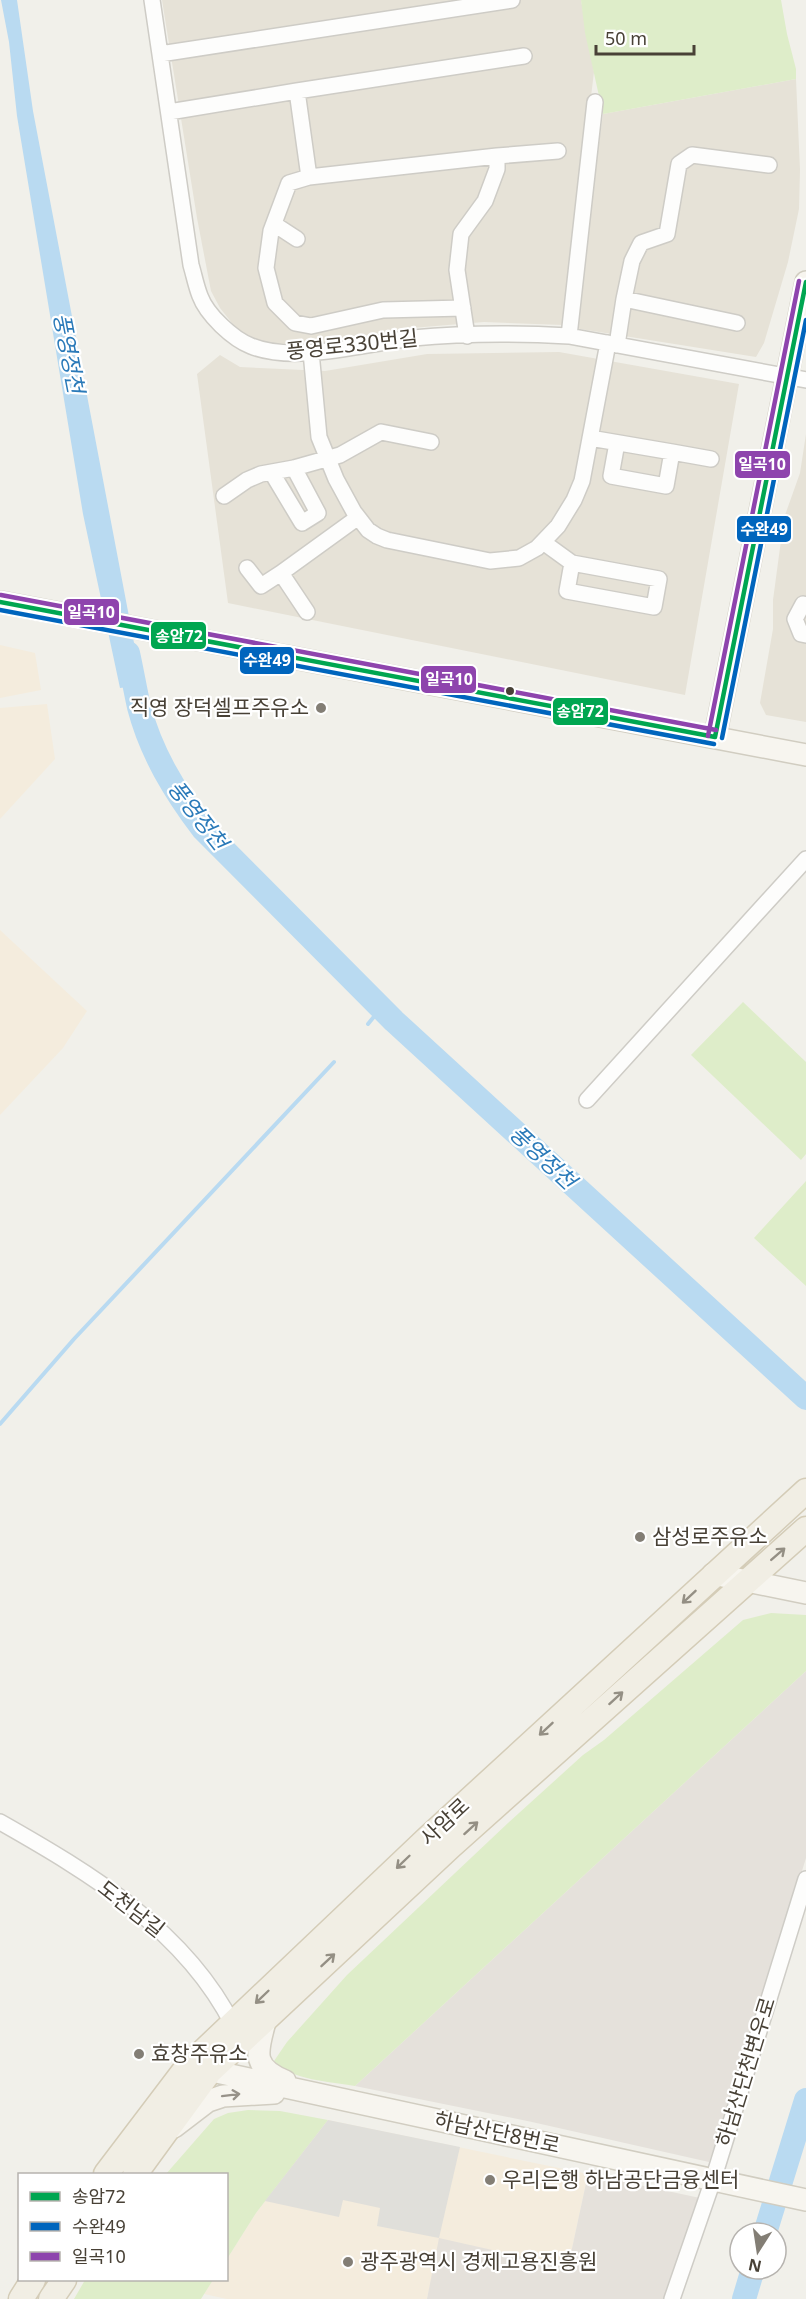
<svg xmlns="http://www.w3.org/2000/svg" width="806" height="2299" viewBox="0 0 806 2299" font-family="'Noto Sans','Noto Sans KR',sans-serif">
<rect width="100%" height="100%" fill="#f1f0ea"/>
<path fill="#e6e2d7" d="M162,0H581L594,72L563,325L484,322L412,328L287,348L258,342L236,328L220,308L211,291L197,218Z
M796,79L800,170L799,209L788,262L764,343L756,357L574,328L603,114Z
M559,352L739,384L685,695L228,603L197,374L220,355L240,367L325,371L427,354Z
M806,434V722L766,715L760,703L773,629V600L784,518L800,473Z"/>
<path fill="#f4ecdd" d="M0,645L35,653L41,690L0,698Z
M47,704L55,759L0,819V708Z
M0,930L87,1011L63,1048L0,1115Z
M328,2120L588,2174L568,2267L440,2239L427,2299H227L204,2294L213,2280H226L227,2259L256,2213Z"/>
<path fill="#e5e1db" d="M806,1671V1858L735,2086L709,2162L532,2122L355,2086Z
M588,2174L700,2198L665,2299H427L439,2238L568,2267Z"/>
<path fill="#deedc9" d="M581,0H781L787,34L796,69V79L603,114L585,33Z
M743,1002L806,1062V1154L801,1160L691,1055Z
M806,1181V1286L754,1238Z
M771,1613L806,1615V1671L355,2086C332,2082 290,2080 274,2061L287,2042L347,1975L508,1823L583,1755L604,1740L743,1620Z
M248,2110L280,2111L328,2120L256,2213L227,2259L226,2174H166L214,2119L228,2113Z
M85,2280H213L201,2299H74Z"/>
<path fill="#e0dfda" d="M328,2120L460,2147L439,2238L377,2226L380,2208L343,2200L339,2217L265,2201Z"/>
<path fill="#b9daf1" d="M1,0H17L33,111L142,685L120,688L83,514L17,116L9,42Z"/>
<g fill="none" stroke-linecap="round" stroke-linejoin="round">
<path stroke="#b9daf1" stroke-width="4" d="M368,1024L381,1008
M0,1424L74,1339L334,1062"/>
<path stroke="#b9daf1" stroke-width="24" d="M128,653C132,671 135,689 139,707C151,753 175,792 203,829L394,1021L806,1398
M765,2233L806,2100
M744,2299L753,2269"/>
<g stroke="#ceccc6" stroke-width="18">
<path id="street" d="M152,0L191,265C194,275 196,286 200,296C207,315 233,339 251,346C295,364 366,343 413,338C465,333 517,333 569,336L806,380
M160,54L512,0
M169,112L297,91
M497,156L309,177L297,91L524,56
M309,177L289,183L271,231L266,268L275,303L295,323L311,326L383,310L463,308
M274,224L297,239
M624,299L632,261L641,243L667,234L679,164L692,155L769,165
M467,336L457,270L461,234L485,201L497,169V156L558,151
M569,336L595,102
M617,345L624,299L737,323
M311,352L319,437L336,479L354,512L368,530L377,536L387,540L490,561L519,558L537,548L558,526L574,500L582,481L608,343
M590,438L672,452L666,486L611,476L617,443
M672,452L711,459
M272,473L302,523L318,513L294,468
M224,496L247,480L261,474L294,468L340,455L381,432L431,442
M543,542L572,563L659,579L654,607L567,591L572,563
M247,568L261,586L281,573
M803,604L795,619L801,634L806,635
M307,612L281,573L357,518
M587,1100L806,859
M0,1822C90,1873 185,1930 233,2025
M672,2299L713,2180L806,1879"/>
</g>
<g stroke="#d1cdc1" stroke-width="24">
<path id="secondary" d="M0,602L806,755
M715,737L806,282
M713,1574L806,1593
M266,2018C258,2050 249,2066 285,2081
M198,2068L806,2200
M174,2127L208,2101L223,2096L274,2093"/>
</g>
<g stroke="#d4ccb7" stroke-width="27">
<path id="primary" d="M106,2174L188,2066L428,1838L806,1491
M135,2174L210,2071L452,1845L806,1529
M21,2299L33,2280
M51,2299L64,2280"/>
</g>
<use href="#street" stroke="#fdfdfc" stroke-width="15"/>
<use href="#secondary" stroke="#f7f5ef" stroke-width="21"/>
<use href="#primary" stroke="#f1eee4" stroke-width="24"/>
<g stroke="#fff" stroke-width="9">
<path id="bus-1" d="M0,602L715,737
M715,737L806,282"/>
</g>
<g stroke="#fff" stroke-width="9">
<path id="bus-2" d="M0,610L714,744
M722,738L806,320"/>
</g>
<g stroke="#fff" stroke-width="9">
<path id="bus-3" d="M1,595L716,730
M708,736L799,281"/>
</g>
<use href="#bus-1" stroke="#00a651" stroke-width="4.5"/>
<use href="#bus-2" stroke="#0065bd" stroke-width="4.5"/>
<use href="#bus-3" stroke="#8e44ad" stroke-width="4.5"/>
</g>
<defs><path id="oneway-shaft" d="M-6 0H5M1.5-3L5.5 0L1.5 3" fill="none" stroke-width="1.6" stroke-linecap="round" stroke-linejoin="round" transform="scale(1.5)"/></defs>
<g stroke="#948f84">
<use href="#oneway-shaft" transform="translate(778 1554) rotate(-41)"/>
<use href="#oneway-shaft" transform="translate(689 1597) rotate(137)"/>
<use href="#oneway-shaft" transform="translate(616 1698) rotate(-42)"/>
<use href="#oneway-shaft" transform="translate(546 1729) rotate(137)"/>
<use href="#oneway-shaft" transform="translate(471 1828) rotate(-42)"/>
<use href="#oneway-shaft" transform="translate(403 1862) rotate(136)"/>
<use href="#oneway-shaft" transform="translate(328 1960) rotate(-43)"/>
<use href="#oneway-shaft" transform="translate(262 1997) rotate(136)"/>
</g>
<use stroke="#979289" href="#oneway-shaft" transform="translate(231 2095) rotate(-7)"/>
<circle fill="#484136" stroke="#fff" stroke-width="2" cx="510" cy="691" r="5"/>
<g fill="#837e75" stroke="#fff" stroke-width="2">
<circle cx="321" cy="708" r="6"/>
<circle cx="640" cy="1537" r="6"/>
<circle cx="139" cy="2054" r="6"/>
<circle cx="490" cy="2180" r="6"/>
<circle cx="348" cy="2262" r="6"/>
</g>
<g text-anchor="middle" stroke-width="4.5" stroke-linejoin="round" paint-order="stroke">
<g font-size="21" fill="#484136" stroke="#fff">
<text transform="translate(352 345) rotate(-6)" y="7">풍영로330번길</text>
<text transform="translate(445 1822) rotate(-43)" y="7">사암로</text>
<text transform="translate(131 1909) rotate(38)" y="7">도천남길</text>
<text transform="translate(746 2072) rotate(-73)" y="7">하남산단천변우로</text>
<text transform="translate(497 2133) rotate(12)" y="7">하남산단8번로</text>
</g>
<g font-size="21" fill="#484136" stroke="#fff" text-anchor="start">
<text x="309" y="715" text-anchor="end">직영 장덕셀프주유소</text>
<text x="652" y="1544">삼성로주유소</text>
<text x="151" y="2061">효창주유소</text>
<text x="502" y="2187">우리은행 하남공단금융센터</text>
<text x="360" y="2269">광주광역시 경제고용진흥원</text>
</g>
<g font-size="22" font-style="italic" fill="#2a7ab9" stroke="#fff">
<text transform="translate(69 353) rotate(79)" y="8">풍영정천</text>
<text transform="translate(198 815) rotate(52)" y="8">풍영정천</text>
<text transform="translate(543 1157) rotate(43)" y="8">풍영정천</text>
</g>
</g>
<g stroke="#fff" stroke-width="2">
<rect x="734" y="450" width="57" height="29" rx="6" fill="#8e44ad"/>
<rect x="736" y="515" width="56" height="28" rx="6" fill="#0065bd"/>
<rect x="63" y="598" width="57" height="28" rx="6" fill="#8e44ad"/>
<rect x="150" y="621" width="57" height="29" rx="6" fill="#00a651"/>
<rect x="239" y="646" width="56" height="29" rx="6" fill="#0065bd"/>
<rect x="420" y="665" width="57" height="29" rx="6" fill="#8e44ad"/>
<rect x="552" y="697" width="57" height="29" rx="6" fill="#00a651"/>
</g>
<g font-size="16" text-anchor="middle" font-weight="bold" fill="#fff">
<text x="762" y="470">일곡10</text>
<text x="764" y="535">수완49</text>
<text x="91" y="618">일곡10</text>
<text x="179" y="642">송암72</text>
<text x="267" y="666">수완49</text>
<text x="449" y="685">일곡10</text>
<text x="580" y="717">송암72</text>
</g>
<rect x="18" y="2173" width="210" height="108" fill="#ffffff" stroke="#b6b3af" stroke-width="1.5"/>
<rect x="30" y="2192" width="30" height="9" fill="#00a651" stroke="#b6b3af" stroke-width="1.5"/>
<text x="72" y="2203" font-size="18" fill="#484136">송암72</text>
<rect x="30" y="2222" width="30" height="9" fill="#0065bd" stroke="#b6b3af" stroke-width="1.5"/>
<text x="72" y="2233" font-size="18" fill="#484136">수완49</text>
<rect x="30" y="2252" width="30" height="9" fill="#8e44ad" stroke="#b6b3af" stroke-width="1.5"/>
<text x="72" y="2263" font-size="18" fill="#484136">일곡10</text>
<g transform="translate(758 2251) rotate(192)"><circle r="28" fill="#ffffff" stroke="#b6b3af" stroke-width="1.5"/>
<path d="M0-4.5L10 22L0 15L-10 22Z" fill="#837e75"/>
<text y="-9" font-size="16" font-weight="bold" text-anchor="middle" fill="#484136">N</text>
</g>
<path d="M596 45v9h98v-9" fill="none" stroke="#484136" stroke-width="3"/>
<text x="605" y="45" font-size="18" fill="#484136" stroke="#ffffff" stroke-width="4.5" paint-order="stroke">50 m</text>
</svg>
